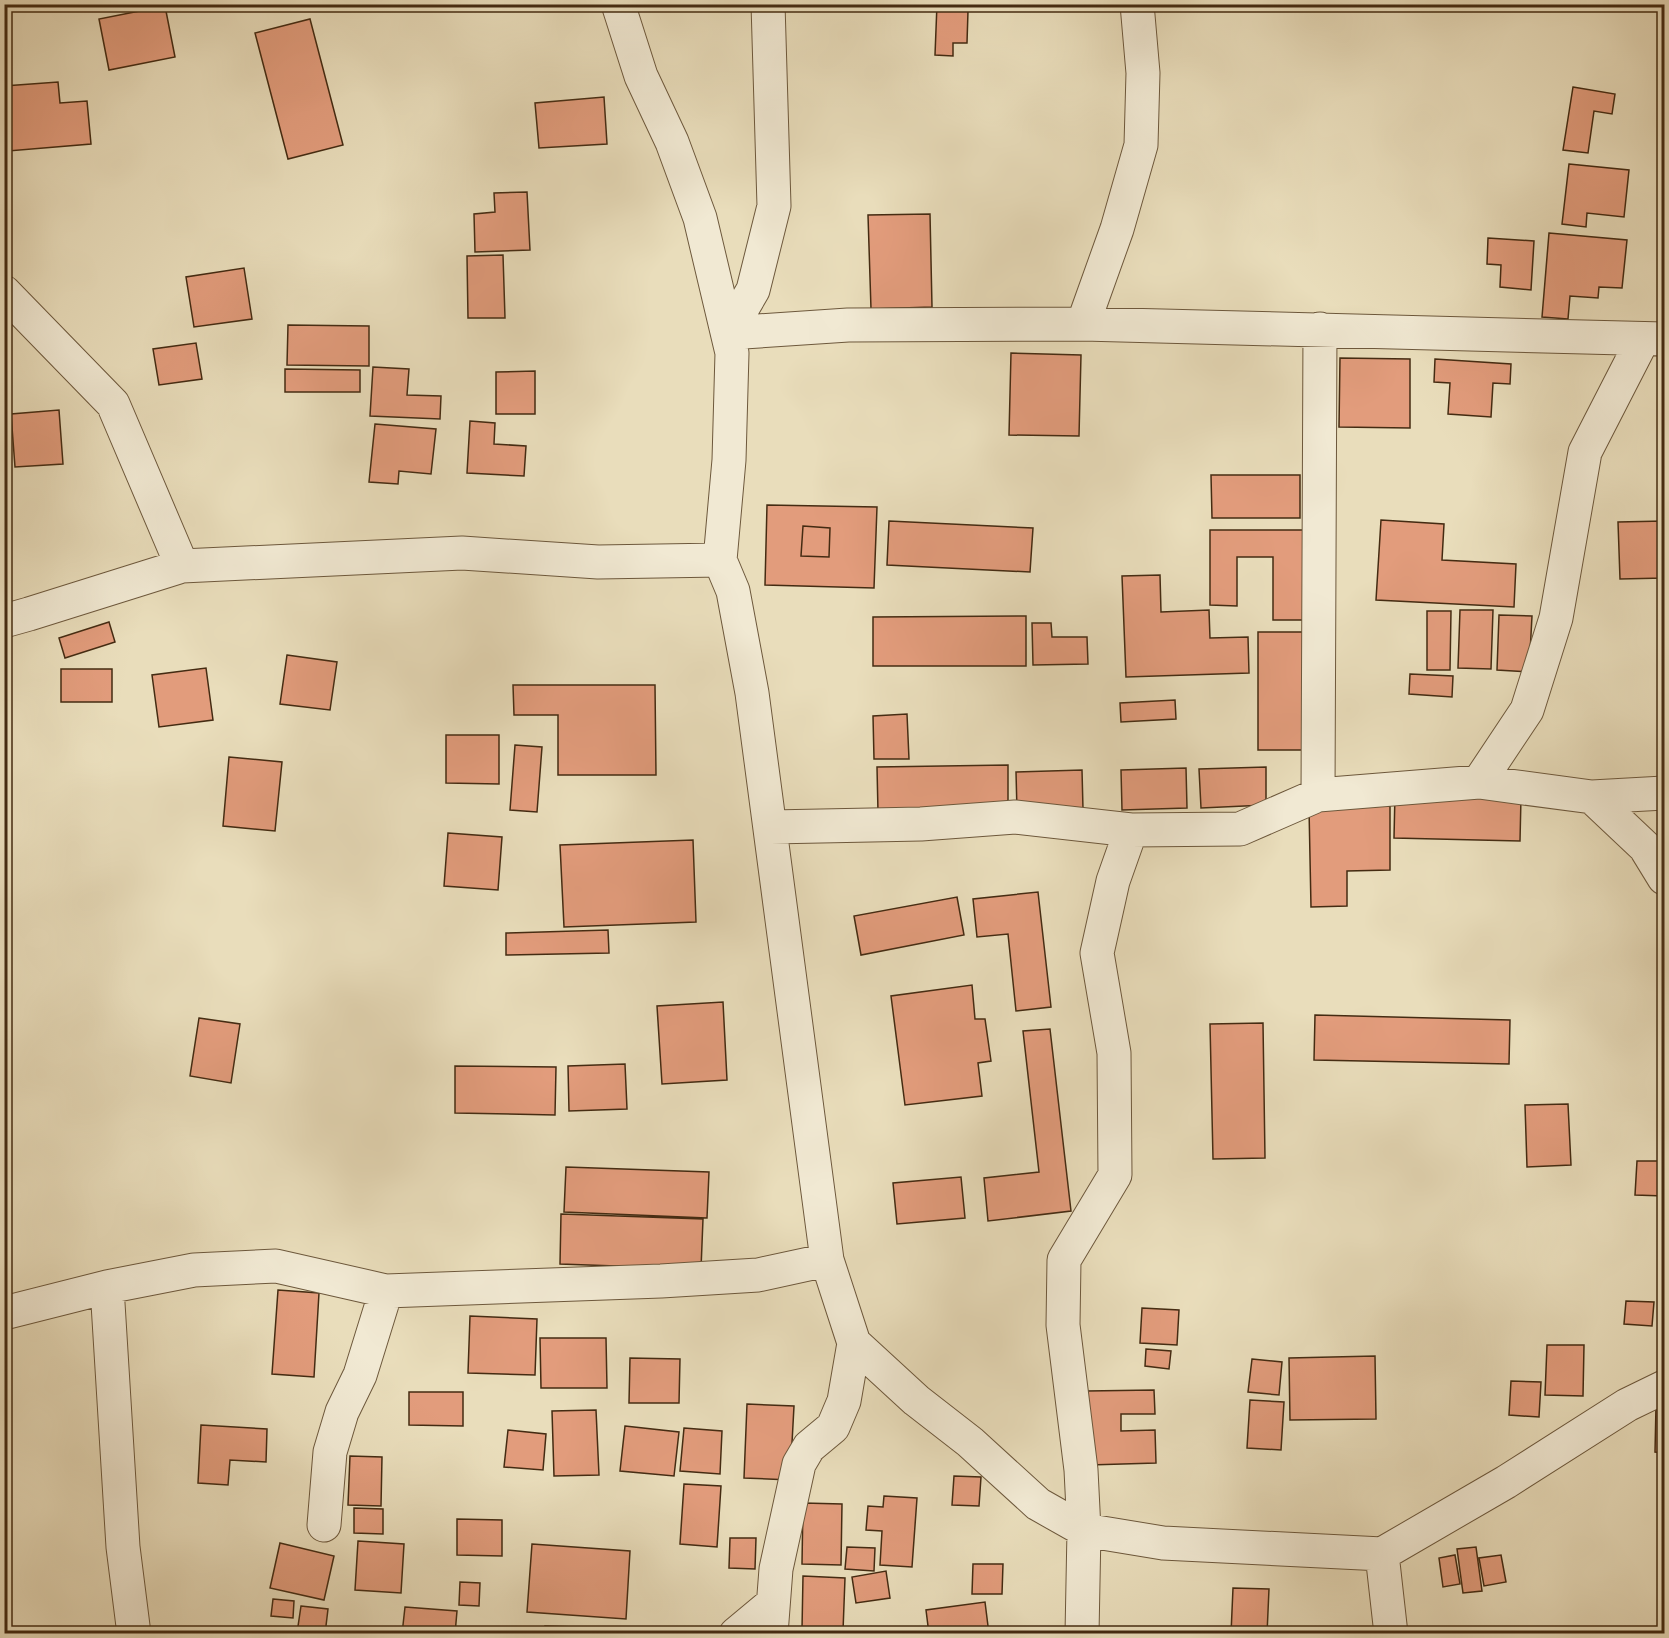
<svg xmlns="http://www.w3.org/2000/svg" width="1669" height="1638" viewBox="0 0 1669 1638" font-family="'Libre Caslon Text',serif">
<rect width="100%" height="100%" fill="#e9ddbb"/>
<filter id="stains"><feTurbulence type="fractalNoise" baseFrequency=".00333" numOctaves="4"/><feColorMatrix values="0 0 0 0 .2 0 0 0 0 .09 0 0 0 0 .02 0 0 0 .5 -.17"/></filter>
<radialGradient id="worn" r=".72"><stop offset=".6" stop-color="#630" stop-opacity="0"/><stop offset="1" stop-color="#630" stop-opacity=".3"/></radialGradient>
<path fill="#e29c7c" stroke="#442b12" stroke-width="1.5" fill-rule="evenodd" d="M937,4H981V11H968L967,43H953V56L935,55Z
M165,6L175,57L109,70L99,19Z
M310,19L343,145L288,159L255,33Z
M58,82L60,103L87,101L91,144L8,151L4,86Z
M1573,87L1615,94L1612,114L1594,111L1588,153L1563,150Z
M604,97L607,144L539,148L535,103Z
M1569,164L1629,170L1624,217L1587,213L1586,227L1562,224Z
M527,192L530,250L475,252L474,214L495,212L494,193Z
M930,214L932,307L871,309L868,215Z
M1661,223H1664V255H1659Z
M1549,233L1627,240L1622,288L1599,287L1598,298L1570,296L1568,319L1542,317Z
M1488,238L1534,241L1531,290L1500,287L1501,265L1487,264Z
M503,255L505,318H468L467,256Z
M244,268L252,319L194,327L186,277Z
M288,325L369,326V366L287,365Z
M196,343L202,379L159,385L153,349Z
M1011,353L1081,355L1079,436L1009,435Z
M1340,358L1410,359V428L1339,427Z
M1435,359L1511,364L1510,384L1493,383L1491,417L1448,414L1450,383L1434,382Z
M373,367L409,369L407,395L441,396L440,419L370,416Z
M285,369L360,370V392H285Z
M535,371V414H496V372Z
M59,410L63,464L15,467L11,414Z
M470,421L495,423L494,444L526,446L524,476L467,473Z
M375,424L436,429L431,474L399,471L398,484L369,482Z
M1211,475H1300V518H1212Z
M767,505L877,507L874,588L765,585ZM803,526L830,528L829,557L801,556Z
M1381,520L1444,524L1442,560L1516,564L1514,607L1376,600Z
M889,521L1033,528L1030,572L887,565Z
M1664,521V578L1620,579L1618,522Z
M803,526L830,528L829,557L801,556Z
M1210,530H1304V620H1273V557H1237V606L1210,605Z
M1160,575L1161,612L1209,610L1210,638L1248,637L1249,673L1126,677L1122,576Z
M1460,610H1493L1491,669L1458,668Z
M1427,611H1451L1450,670H1427Z
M1499,615L1532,616L1529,672L1497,670Z
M1026,616V666H873V617Z
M109,622L115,642L65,658L59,638Z
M1032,623H1051L1052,637H1087L1088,664L1033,665Z
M1258,632H1306L1307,750H1258Z
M287,655L337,662L330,710L280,704Z
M206,668L213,720L159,727L152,675Z
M61,669H112V702H61Z
M1410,674L1453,676L1452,697L1409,694Z
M513,685H655L656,775H558V715H514Z
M1175,700L1176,719L1121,722L1120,703Z
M907,714L909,759H874L873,716Z
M446,735H499V784L446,783Z
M515,745L542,747L537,812L510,810Z
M229,757L282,762L275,831L223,826Z
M1008,765V810L878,812L877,767Z
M1266,767V805L1201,808L1199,769Z
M1186,768L1187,808L1122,810L1121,770Z
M1082,770L1083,809L1017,811L1016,772Z
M1395,794L1521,797L1520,841L1394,838Z
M1390,806V870L1347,871V906L1311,907L1309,808Z
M448,833L502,837L498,890L444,886Z
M693,840L696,922L564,927L560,845Z
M1038,892L1051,1007L1016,1011L1008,934L977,937L973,899Z
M957,897L964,935L861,955L854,916Z
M608,930L609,953L506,955V933Z
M972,985L975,1019H985L991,1061L978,1063L982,1096L905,1105L891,996Z
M723,1002L727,1080L662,1084L657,1006Z
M1315,1015L1510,1020L1509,1064L1314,1060Z
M199,1018L240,1024L231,1083L190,1076Z
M1263,1023L1265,1158L1213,1159L1210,1024Z
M1050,1029L1071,1211L988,1221L984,1178L1039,1172L1023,1031Z
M625,1064L627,1109L569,1111L568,1066Z
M455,1066L556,1067L555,1115L455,1113Z
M1568,1104L1571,1165L1527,1167L1525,1105Z
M1637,1161H1664V1196L1635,1195Z
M566,1167L709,1172L707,1218L564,1212Z
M961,1177L965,1218L897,1224L893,1183Z
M561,1214L703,1219L701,1269L560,1264Z
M278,1290L319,1293L314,1377L272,1374Z
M1626,1301L1654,1302L1652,1326L1624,1324Z
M1142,1308L1179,1310L1177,1345L1140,1343Z
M470,1316L537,1319L535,1375L468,1373Z
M540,1338H606L607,1388H541Z
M1547,1345H1584L1583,1396L1545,1395Z
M1146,1349L1171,1351L1169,1369L1145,1366Z
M1375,1356L1376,1419L1290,1420L1289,1358Z
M630,1358L680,1359L679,1403H629Z
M1252,1359L1282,1362L1279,1395L1248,1392Z
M1511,1381L1541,1382L1539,1417L1509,1415Z
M1154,1390L1155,1414H1121V1431L1155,1430L1156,1463L1089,1465L1087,1391Z
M409,1392H463V1426L409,1425Z
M1250,1400L1284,1402L1281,1450L1247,1448Z
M747,1404L794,1406L790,1480L744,1478Z
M1656,1406L1664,1407V1453L1655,1452Z
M596,1410L599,1475L554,1476L552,1411Z
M201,1425L267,1429L266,1462L230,1460L228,1485L198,1483Z
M625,1426L679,1432L674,1476L620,1471Z
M684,1428L722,1431L720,1474L680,1471Z
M508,1430L546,1434L543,1470L504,1467Z
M350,1456L382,1457L381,1506L348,1505Z
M954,1476L981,1477L979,1506L952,1505Z
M684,1484L721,1486L717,1547L680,1544Z
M884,1496L917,1498L912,1567L880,1565L882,1531L866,1530L868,1506L883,1507Z
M803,1503L842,1504L841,1565L802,1564Z
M354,1508L383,1509V1534L354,1533Z
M457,1519L502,1520V1556L457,1555Z
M730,1538H756L755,1569L729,1568Z
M358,1541L404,1544L401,1593L355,1590Z
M280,1543L334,1556L324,1600L270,1588Z
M532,1544L630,1551L626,1619L527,1612Z
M847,1547L875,1548L874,1571L845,1569Z
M1476,1547L1482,1591L1463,1593L1457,1549Z
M1455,1555L1460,1584L1443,1587L1439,1558Z
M1501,1555L1506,1582L1484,1586L1479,1558Z
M973,1564H1003L1002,1594H972Z
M886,1571L890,1598L856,1603L852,1577Z
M803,1576L845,1578L843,1631L802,1629Z
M460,1582L480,1583L479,1606L459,1605Z
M1233,1588L1269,1589L1267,1634H1231Z
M273,1599L294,1601L293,1618L271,1616Z
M985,1602L989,1634H929L926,1610Z
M301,1606L328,1609L325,1634L297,1633Z
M405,1607L457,1611L455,1634H402Z
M545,1626L609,1628V1634H545Z"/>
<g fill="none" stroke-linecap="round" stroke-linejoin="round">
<g stroke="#6d583c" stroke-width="35">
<path id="minor" d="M618,4L641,76L672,142L700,218L732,353L729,460L720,560L733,591L752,693L827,1260L854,1343L916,1400L970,1442L1038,1504L1084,1530L1082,1634
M4,292L113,404L182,566L462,553L598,562L720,560
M1083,324L1117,229L1141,145L1143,73L1137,4
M728,333L848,325L1083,324L1664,339
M728,333L753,290L774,206L768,4
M4,621L29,614L182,566
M1479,782L1527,710L1556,618L1585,452L1643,339
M1318,795L1320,329
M1592,797L1664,793
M771,827L921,824L1015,817L1131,830
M1664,878L1645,847L1592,797L1479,782L1318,795L1240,829L1131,830L1113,881L1097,953L1114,1053L1115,1175L1064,1260L1063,1325L1081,1470L1084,1530L1163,1543L1382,1554L1506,1482L1627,1405L1664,1387
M107,1287L123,1547L134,1634
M4,1313L107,1287L194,1270L276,1266L386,1291
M324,1525L330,1452L342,1412L360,1375L386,1291L661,1281L758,1275L827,1260
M1382,1554L1391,1634
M736,1634L772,1604
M771,1634L776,1569L799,1464L809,1447L833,1427L844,1401L854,1343"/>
</g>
<use href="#minor" stroke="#f1e9d3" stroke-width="33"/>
</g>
<rect width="1669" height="1638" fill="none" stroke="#e9ddbb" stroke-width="24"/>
<rect x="6" y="6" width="1657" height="1626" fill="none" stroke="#442b12" stroke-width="3"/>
<rect x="12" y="12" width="1645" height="1614" fill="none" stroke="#442b12" stroke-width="1.5"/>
<rect width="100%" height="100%" filter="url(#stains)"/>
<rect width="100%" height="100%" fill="url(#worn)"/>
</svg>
